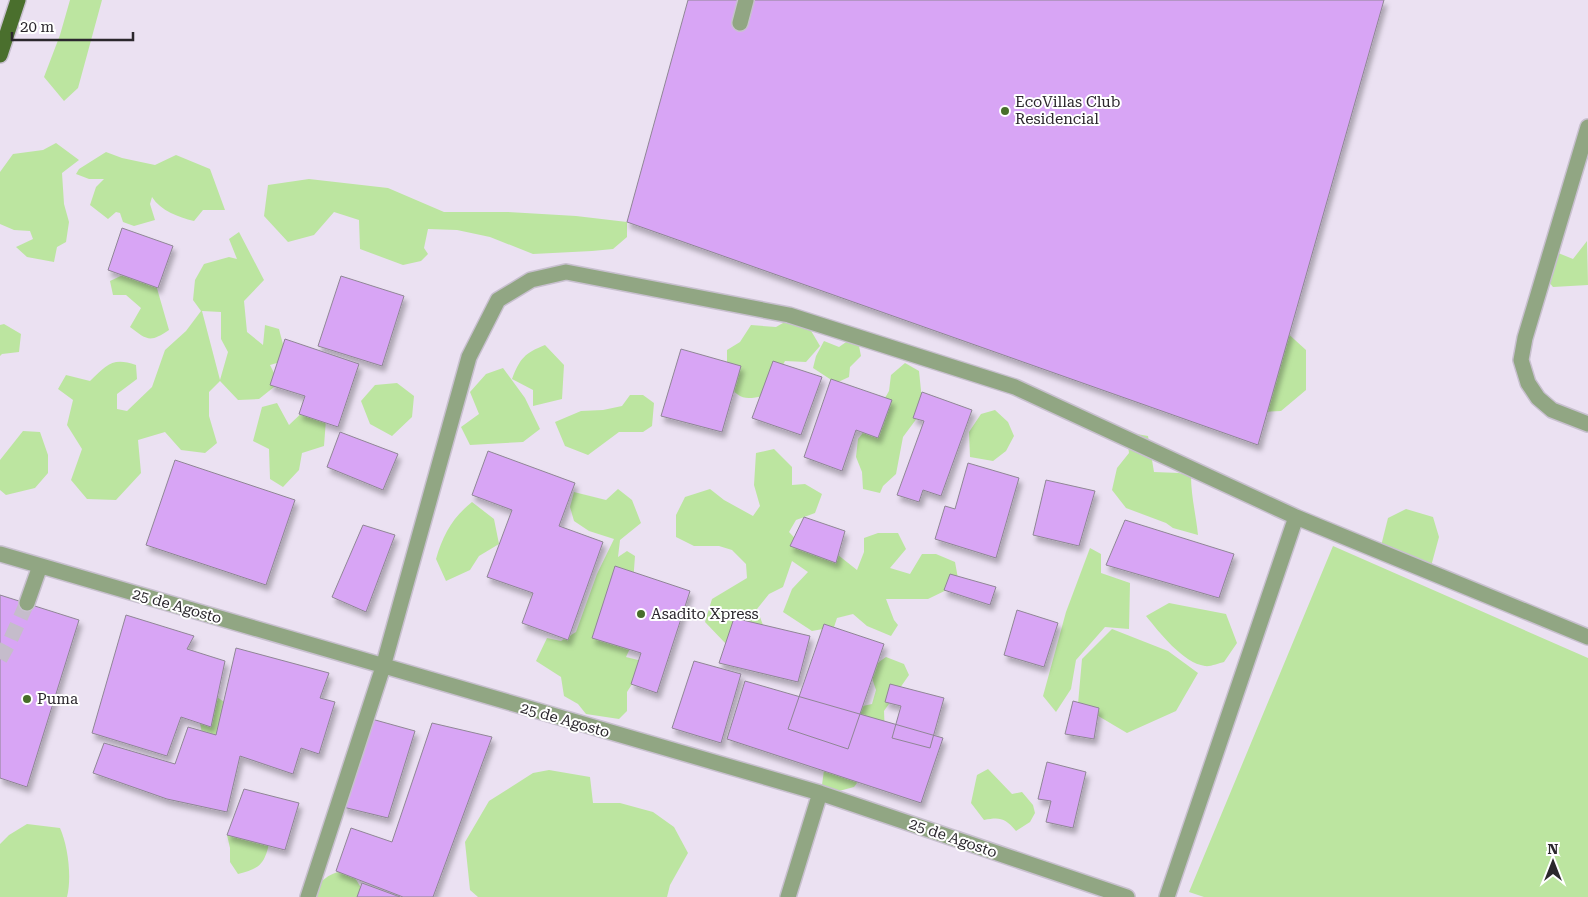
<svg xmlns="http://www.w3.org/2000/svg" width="1588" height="897" viewBox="0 0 1588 897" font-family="'Roboto Serif',serif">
<defs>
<filter id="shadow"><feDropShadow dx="3" dy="5.5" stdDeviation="2.5" flood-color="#0004"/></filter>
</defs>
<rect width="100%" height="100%" fill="#ebe1f2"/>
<path fill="#bce5a0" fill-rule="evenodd" d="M70,0H102L78,88L64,101L44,77L60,35Z
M56,143L79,160L62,173L64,204L69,222L66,242L57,247L54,262L27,257L16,247L33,239L30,231L14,230L0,224V172L13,154L43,150Z
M106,152L122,158L155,165L176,155L210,169L225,210H203L194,221C178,217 161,211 152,197L150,204L155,220L134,226L123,222L120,213L116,212L108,219L90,205L96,187L104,179H89L76,174L79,169Z
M309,179L388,188L444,212H508L576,216L627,222V237L613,249L592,251L533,254L490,237L457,230L428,229L424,248L428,254L421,261L403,265L360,249L359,220L334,212L314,235L288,242L264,216L268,185Z
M239,232L264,280L244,301L247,332L263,345L265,325L279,329L287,360L270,365L279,383L259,399L238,400L220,381L209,392V416L217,443L205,453L181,450L165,432L138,440L141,473L116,500L87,499L71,480L82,449L67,425L73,400L58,389L66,375L90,381C107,365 112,357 136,365L137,379L117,394V409L127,411L152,387L165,350L186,331L201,311L193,300L195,280L204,264L229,257L237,259L229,239ZM202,311L221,312V339L228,352L220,380Z
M1587,241L1588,285L1553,287L1537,268L1546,248L1573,259Z
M129,272L154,278L169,330C150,343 147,340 130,327L141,308L126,295H113L110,281Z
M790,319L810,329L820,346L806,362L785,361L767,395C742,401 742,399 723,382L727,372V350L740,342L751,325L776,327Z
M1273,320L1306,350V390L1281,411L1259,412Z
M4,324L21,334L19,352L2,354L0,356V325Z
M849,340L859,346L861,356L850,367L849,377L836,383L813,368L816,356L824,341L839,347Z
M545,345L564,365L562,399L533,406V390L512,379C520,358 525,353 545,345Z
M905,363L919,371L923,410L903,437L896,474L883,486L880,493L863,489L862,472L856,457L858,439L870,424L889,391L891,375Z
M503,368L525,398L540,429L523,442L470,445L461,427L479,414L470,392L486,374Z
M397,383L414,396L412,417L392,436L370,424L361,401L375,385Z
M630,395H643L654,403L652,426L643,432H619L588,455L565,446L555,422L581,411L603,410L622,406Z
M277,403L289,425L307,408L326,419L324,446L302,453L299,470L283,487L270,479L269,449L253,441L262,407Z
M995,410L1008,422L1014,436L1006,451L993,461L970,457L969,432L981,414Z
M23,431L40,432L48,455V473L35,488L6,495L0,490V460Z
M1126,432L1148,436L1154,472L1179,473L1191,476C1191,496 1196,515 1198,535L1173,528L1166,523L1126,508L1112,490L1117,468L1129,453Z
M774,449L792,467V485L805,484L822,494L815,513L796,520L789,532L804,548L833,551L857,570L864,552V538L878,533H898L906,549L890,568L910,574L922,554H936L955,562L959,584L928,599H886L894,620L898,625L891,636L867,626L853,614L837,618L834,627L812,631L783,612L792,589L808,572L792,561L783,587L769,594L757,609L766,633L727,645L705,622L712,599L747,578L746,564L732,550L719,546H694L676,537V515L685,497L710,489L724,500L753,516L760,506L754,485L756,453Z
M618,489L632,500L641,523L620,540L618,557L627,551L635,556L633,583L637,633L626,657L646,662L627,692V711L619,719L586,714L578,704L564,696L561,677L536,661L547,638L561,641L576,632L597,574L614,539L589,531L574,521L570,507L574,492L606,500Z
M472,502L494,519L499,544L479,556L470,570L446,581L436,559C443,535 452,518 472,502Z
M1406,509L1433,517L1439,537L1430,570L1378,558L1388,518Z
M1333,546L1588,658V897H1204L1189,892Z
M1090,548L1101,554V573L1130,583L1129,629L1105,627L1076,660L1071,689L1056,712L1043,696L1066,612Z
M1169,603L1226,614L1237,643L1224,662C1219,663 1210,667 1205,666C1183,663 1159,632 1146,616Z
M1112,629L1168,651L1198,673L1176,711L1127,733L1078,704L1082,659Z
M886,657L904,664L909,675L884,711L885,737L872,763L854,787L839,791L822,785L824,770L845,710L872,704L876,690L869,669Z
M217,697L224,702L235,741L203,739L200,723Z
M988,769L1012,794L1022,792L1033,805L1035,813L1030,822L1016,831C1005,818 1000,817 984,820L971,803L977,775Z
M549,770L590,777L593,803H620L653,812L674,827L688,853L670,885L667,897H478L470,890L465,842L489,801L533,773Z
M239,822L271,836C265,861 264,868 238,874L230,862V848L227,835Z
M27,824L60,828C68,846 72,877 67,897H0V844L9,835Z
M347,870L352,873L363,891L362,897H316C316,880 332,872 347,870Z"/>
<path fill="#d8a5f5" stroke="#8f8695" filter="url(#shadow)" d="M688,0H1384L1258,445L627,222Z
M122,228L173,246L158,288L108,270Z
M341,276L404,296L382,366L318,346Z
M285,339L359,364L338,427L299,414L305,396L270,385Z
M681,349L741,366L722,432L661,416Z
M773,361L822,377L801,435L752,418Z
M831,379L892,400L878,438L856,430L842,471L804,457Z
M922,392L972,410L941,496L923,490L919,502L897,495L924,421L913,418Z
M340,432L398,454L383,490L327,467Z
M488,451L575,483L559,526L603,542L568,640L522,623L533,593L487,577L512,510L472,495Z
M175,460L295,500L266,585L146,545Z
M968,463L1019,478L996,558L935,539L945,506L955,509Z
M1046,480L1095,491L1079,546L1033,535Z
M804,517L845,531L836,563L790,546Z
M1125,520L1234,554L1219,598L1106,565Z
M363,525L395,535L366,612L332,597Z
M615,566L690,591L657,693L631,684L641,653L592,638Z
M950,574L996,587L990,605L944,590Z
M0,595L79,620L27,787L0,778Z
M1017,610L1058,623L1044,667L1004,655Z
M126,615L194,636L187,649L225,661L211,727L181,717L167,756L92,733Z
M734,618L810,636L798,682L719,663Z
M824,624L884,644L848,749L788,729Z
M236,648L329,673L320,698L335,702L319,754L301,748L293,774L240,756L227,812L167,799L93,773L104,743L175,764L188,727L216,735Z
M694,661L741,674L721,743L672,728Z
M745,681L943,738L921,803L727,739Z
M890,684L944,698L930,748L892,738L901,706L885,702Z
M1073,701L1099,708L1094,739L1065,734Z
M368,718L415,731L388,818L343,807Z
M432,723L492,737L433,897H403L336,871L351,828L392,842Z
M1047,762L1086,772L1073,828L1046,822L1051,801L1038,799Z
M244,789L299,803L285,850L227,835Z
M362,883L400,897H357Z"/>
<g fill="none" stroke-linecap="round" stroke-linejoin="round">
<path stroke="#c5bccb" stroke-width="15" stroke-dasharray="15 8" stroke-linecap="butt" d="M0,659L10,641L27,603"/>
<g stroke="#c8c0cf" stroke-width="18">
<path id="minor" d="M740,23L746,0
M1588,127L1525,338L1521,360L1528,383L1538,398L1552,410L1588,424
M0,554L820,793L1127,897
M27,603L40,566
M308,897L383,667L469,357L498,300L531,280L566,272L789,315L1015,387L1296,517L1588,637
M788,897L820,793
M1167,897L1296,517"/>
</g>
<g stroke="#c8c0cf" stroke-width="18">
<path id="major" d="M0,55L18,0"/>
</g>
<use href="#minor" stroke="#91a683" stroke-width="15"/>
<use href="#major" stroke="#4a6f2d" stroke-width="15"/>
</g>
<g fill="#476e29" stroke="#fff" stroke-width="2">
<circle cx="1005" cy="111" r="5"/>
<circle cx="641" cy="614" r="5"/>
<circle cx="27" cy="699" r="5"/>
</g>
<g text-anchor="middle" stroke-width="4" stroke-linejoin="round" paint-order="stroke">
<g font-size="15" fill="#2b272d" stroke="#fff" text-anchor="start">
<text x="1015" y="107">EcoVillas Club<tspan x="1015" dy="17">Residencial</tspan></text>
<text x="651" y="619">Asadito Xpress</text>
<text x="37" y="704">Puma</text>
</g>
<g font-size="15" fill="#2b272d" stroke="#fff">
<text transform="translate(177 606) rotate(16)" y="5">25 de Agosto</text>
<text transform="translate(565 720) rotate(16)" y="5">25 de Agosto</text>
<text transform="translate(953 838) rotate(19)" y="5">25 de Agosto</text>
</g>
</g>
<g transform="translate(1553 862)" stroke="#ffffff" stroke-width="4" paint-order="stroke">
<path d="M0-4L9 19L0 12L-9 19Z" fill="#2b272d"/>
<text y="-8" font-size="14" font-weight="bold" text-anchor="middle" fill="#2b272d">N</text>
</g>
<path d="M12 32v8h121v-8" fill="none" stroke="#2b272d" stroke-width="2.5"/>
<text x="20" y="32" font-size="15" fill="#2b272d" stroke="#ffffff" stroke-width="4" paint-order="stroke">20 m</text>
</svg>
